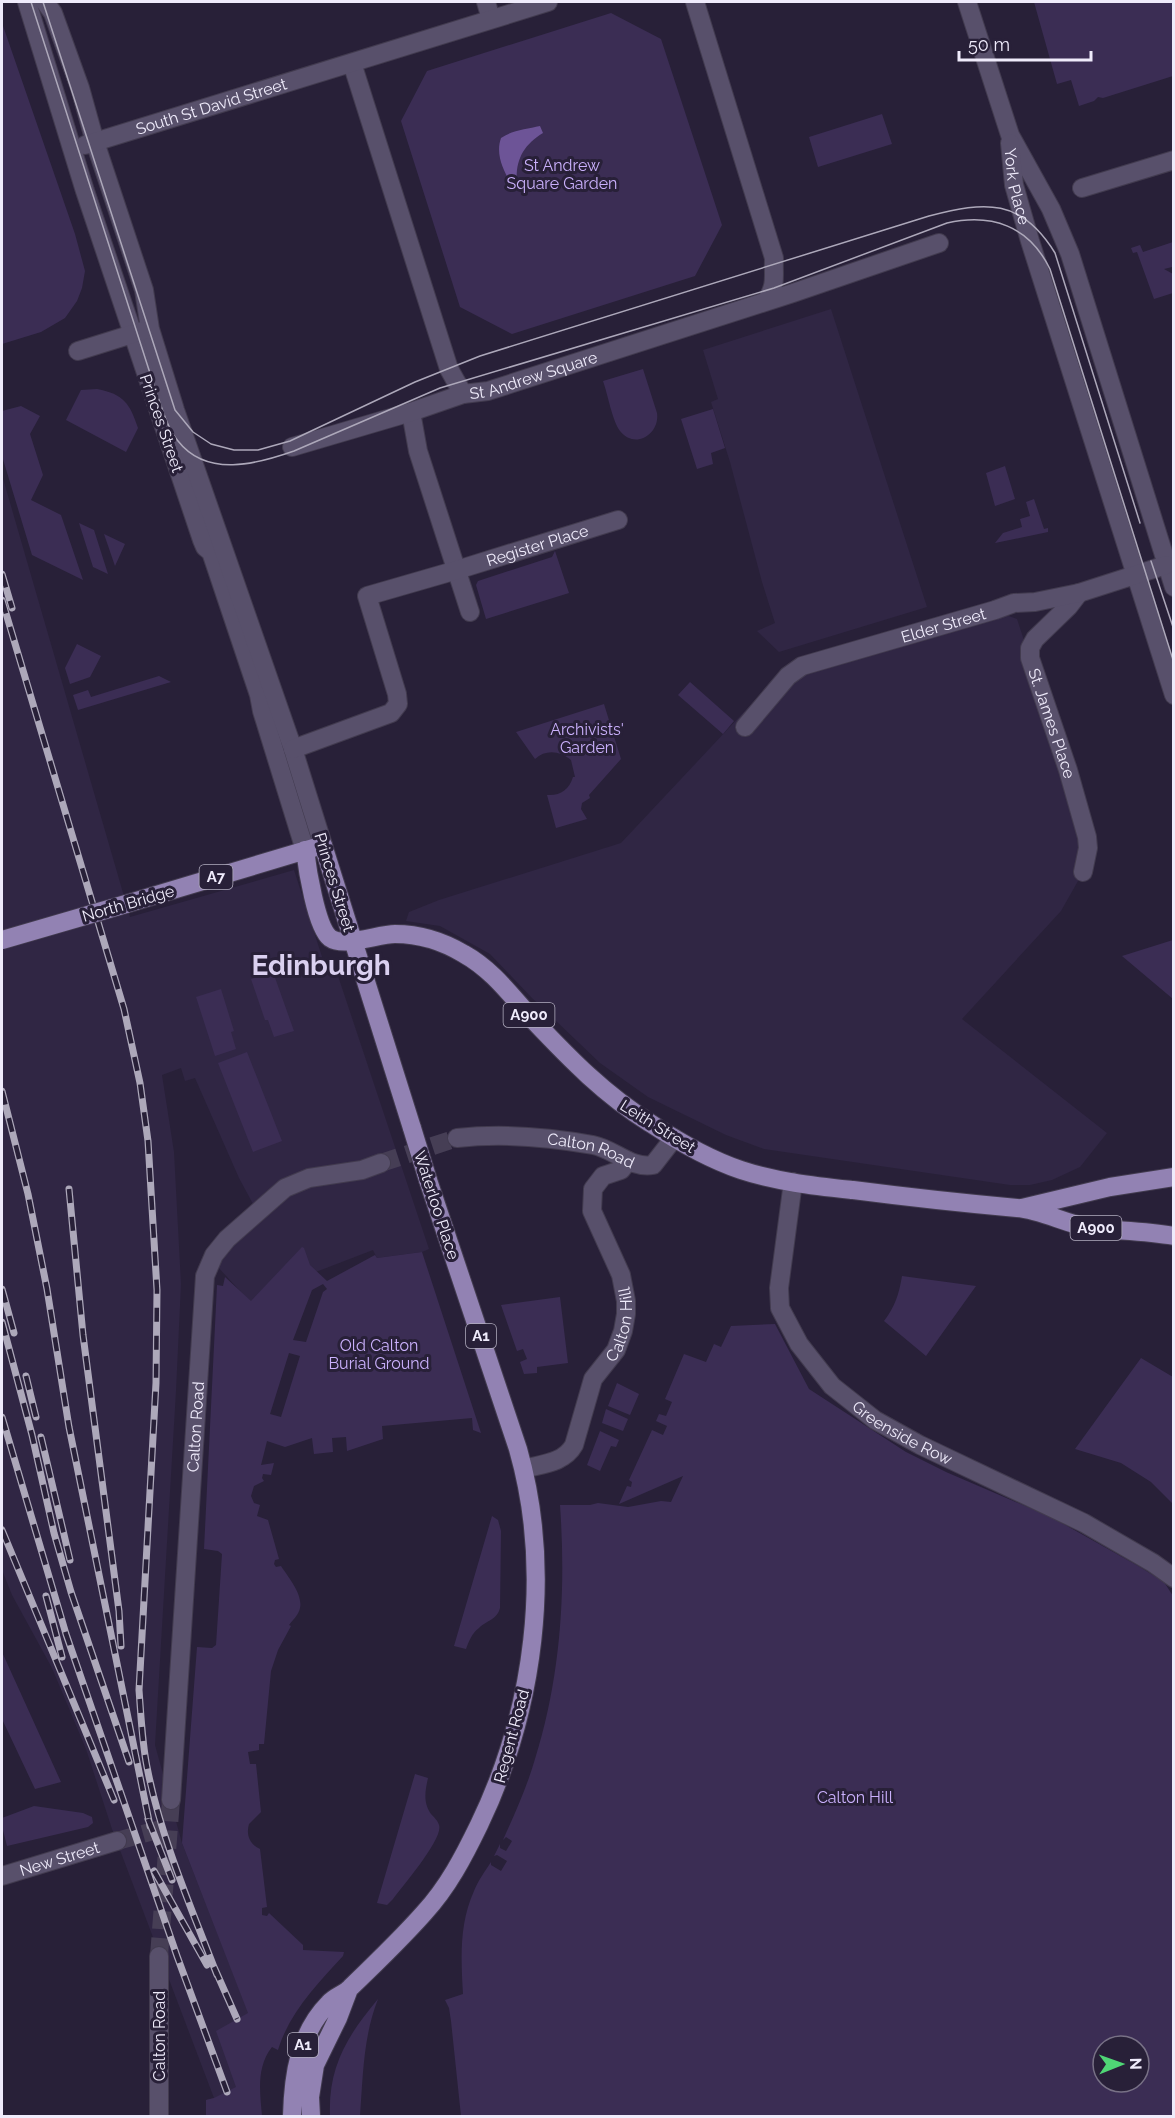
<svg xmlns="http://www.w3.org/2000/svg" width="1175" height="2118" viewBox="0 0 1175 2118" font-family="Raleway,sans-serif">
<rect width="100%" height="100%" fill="#282038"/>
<path fill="#302644" d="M831,309L927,607L779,652L757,631L775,623L762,582L730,462L711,402L718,399L703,350Z
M2,475L130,917L294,870L325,966L334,964L429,1249L422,1252L377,1258L373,1250L308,1275L257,1309L215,1264L259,1215L239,1178L195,1078L185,1081L181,1068L162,1075L174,1152L181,1284L176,1391L155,1745L182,1843L265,2055L260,2075L257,2116H206V2100L214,2098L112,1829L86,1749L52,1668L12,1595L2,1570Z
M995,611L1017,619L1093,850L1091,858L1061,911L962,1019L1107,1133L1080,1167L1052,1180L1030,1185H1010L764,1149L726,1135L648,1097L600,1063L532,998L490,954L440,926L406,921L409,912L439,900L621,843L788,665Z"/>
<path fill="#3b2d54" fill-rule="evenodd" d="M1034,2H1173V76L1103,98L1098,97L1094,101L1079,106L1071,80L1057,84Z
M611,13L661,39L722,225L695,276L512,334L460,307L401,121L427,71Z
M2,23L75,234L85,271L82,288L77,301L65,318L41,332L2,344Z
M882,114L892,144L818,167L809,137Z
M1173,242V264L1172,267L1164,269L1173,274V293L1154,299L1137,252L1133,253L1131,248L1140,245L1143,252Z
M643,369L657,413C660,434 635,450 620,431C612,420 608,395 603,381Z
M97,389C124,394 130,404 138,428L126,452L66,420L81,390Z
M21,406L40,416L30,434L43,475L31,500L61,515L83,580L32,555L2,456V411Z
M713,409L725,448L711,453L713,464L697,469L681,419Z
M1005,466L1015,499L995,506L986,473Z
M1034,499L1044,529L1048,528V532L995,543L1003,533L1022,527L1020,519L1030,516L1026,502Z
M79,523L94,530L108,574L93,567Z
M104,534L125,544L115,566Z
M555,551L569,593L486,619L476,585L478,581L552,557Z
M77,644L101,656L90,677L70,684L65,668Z
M159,676L171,682L78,710L73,695L88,690L91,697Z
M690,682L734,721L723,734L678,695Z
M604,704L621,759L589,795L590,798L582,803L581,809L587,819L556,828L547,795C560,796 569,790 573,777H575L571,760C560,751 546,749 535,759L516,732Z
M1173,940H1174L1173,999L1122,956Z
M273,972L294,1031L274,1037L268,1020H265L251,979Z
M221,989L234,1031L231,1032L236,1049L215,1056L196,997Z
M247,1052L282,1141L253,1152L218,1063Z
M302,1247L304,1248L310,1265L327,1281L375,1255L377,1258L422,1252L481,1433L473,1430L472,1418L382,1426L383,1439L347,1451L346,1437L332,1438L333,1452L314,1454L312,1438L285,1447L267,1441L261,1465L274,1463L271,1475L263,1474L262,1478L264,1481L254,1486L251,1496L254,1503L260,1505L257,1516L268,1520L279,1559L275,1560L274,1564L276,1567L281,1566C288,1577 303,1594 300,1608C299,1614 293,1620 289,1625L291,1626L278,1650L271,1671L264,1744H259V1750L248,1752L250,1764H256L261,1812L249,1824C246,1834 249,1844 260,1849L267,1907L262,1908V1915L267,1916L269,1913L303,1945V1950L344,1952L343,1956C318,1983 289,2013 278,2050L272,2047C256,2067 260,2093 262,2116H206V2100L214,2098L236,2087L216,2031L248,2013L182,1843L197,1647L212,1648L216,1645L222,1554L218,1551L204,1549L217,1285L223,1286L225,1277L251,1301ZM323,1284L327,1289L323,1292L306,1342L293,1340L312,1290ZM289,1353L300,1356L281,1417L270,1414Z
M902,1276L976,1286L926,1356L884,1321C895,1307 899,1294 902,1276Z
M560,1297L568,1363L537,1367V1373L524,1374L520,1362L527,1359L523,1349L517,1351L501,1305Z
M775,1324L809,1389L906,1452L946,1472L1053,1518L1140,1567L1164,1582L1173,1596V2116H461L451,2021L449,2008L445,2000L463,1994C461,1959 459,1924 474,1891C478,1881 485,1871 491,1862V1865L501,1871L507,1861L497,1855L494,1856L500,1844V1848L506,1851L512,1841L506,1837L503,1840C515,1813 527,1787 535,1759C561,1676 566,1590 560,1505H590L598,1503L628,1507L661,1501L671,1502L683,1476L619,1504L627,1486L631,1487L632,1482L629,1480L652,1430L663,1435L667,1426L656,1421L659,1414L666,1416L672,1402L665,1399L684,1354L706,1362L714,1344L721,1347L731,1326ZM1103,2046H1139V2082H1103Z
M1141,1358L1173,1377V1504L1151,1482L1121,1463L1075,1449Z
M617,1383L639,1394L630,1415L608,1406Z
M606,1409L628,1419L623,1431L602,1423Z
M600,1431L619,1440L616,1447L611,1446L600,1471L587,1465Z
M492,1516L498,1520L501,1531L500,1608C497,1620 487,1620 479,1628C472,1633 469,1641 466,1649L454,1646Z
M2,1652L61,1782L35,1789L2,1719Z
M415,1774L428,1778C425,1792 423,1802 431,1814C434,1817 438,1821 439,1825C444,1838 402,1887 393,1899L387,1905L377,1903Z
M34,1806L83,1813L92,1817L93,1823L88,1827L7,1846L2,1826V1818Z
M378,1999C363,2037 363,2077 360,2116H330C328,2067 347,2036 378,1999Z"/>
<path fill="#6d5497" d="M540,126L543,133C523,145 515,161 517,183L512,186C504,171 495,155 501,138C512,130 527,129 540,126Z"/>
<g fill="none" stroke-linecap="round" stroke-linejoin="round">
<path stroke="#463e55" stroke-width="18" stroke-dasharray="18 9" stroke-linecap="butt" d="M381,1163L457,1138
M117,1841L168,1827
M159,1956L171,1800"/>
<g stroke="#423b4f" stroke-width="20">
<g id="minor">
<path d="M27,2L85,191L202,540L205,547L211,552L259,695L262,711L305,850"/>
<path d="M45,2L53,13L80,88L95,142L144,290L150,329L175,410L293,749L323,845"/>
<path d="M486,2L491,19"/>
<path d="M695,2L774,258C773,277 777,283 767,300"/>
<path d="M967,2L1010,135L1051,209L1070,254L1174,587"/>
<path d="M352,63L449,369L463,394"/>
<path id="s1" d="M1010,143L1014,185L1030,241L1174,695"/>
<path id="s2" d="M85,145L548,2"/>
<path d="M1082,188L1174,160"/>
<path d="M78,351L142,331"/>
<path d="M411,412L418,451L470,612"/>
<path id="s3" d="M292,447L411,412L463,394L488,391L793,293L939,243"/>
<path id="s4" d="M1079,593L1069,606L1035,639L1030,648V658L1068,770L1087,837L1088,848L1083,872"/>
<path id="s5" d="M745,727L788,676L802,666L995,610L1014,603L1035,602L1079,593L1166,565"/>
<path id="s6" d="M293,749L391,713L398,704L397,694L367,596L457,570L618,520"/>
<path id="s7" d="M457,1138C502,1133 549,1137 593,1145C614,1149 631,1169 653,1165L674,1138"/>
<path id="s8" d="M793,1182L779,1288L780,1308L799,1344L832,1386L875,1420L920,1445L1084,1523L1153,1563L1174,1578"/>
<path id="s9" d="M524,1469C542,1464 564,1463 574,1445L593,1379L616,1350L623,1331L626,1314V1301L621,1275L592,1211L593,1189L603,1176L621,1170L628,1161"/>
<path id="s10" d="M171,1800L205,1276L214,1255L227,1239L285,1188L309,1178L362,1170L381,1163"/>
<path id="s11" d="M2,1876L117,1841"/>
<path d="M159,2116V1956"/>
</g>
</g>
<g stroke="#423b4f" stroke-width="20">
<path id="major" d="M305,850C307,867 316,927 330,938C344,948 378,934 395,934C419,934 444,942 464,954C493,970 512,997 534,1021C570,1059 605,1095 650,1123C679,1142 708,1159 741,1170C777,1182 816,1186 853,1190C907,1197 962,1203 1017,1208C1042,1210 1066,1224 1091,1228C1119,1231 1146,1231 1174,1236
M126,904L323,845L412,1128
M1022,1208L1110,1187L1174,1177
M292,2116C293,2076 299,2033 329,2003C335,1996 345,1994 351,1987C376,1963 401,1939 424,1913C448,1887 464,1856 479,1825C534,1711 553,1572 518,1449L428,1180
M311,2116L310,2097L315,2065L338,2018L349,1989"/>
</g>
<use href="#minor" stroke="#58506b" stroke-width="18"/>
<use href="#major" stroke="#9282b3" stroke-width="18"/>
<path stroke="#ada8ba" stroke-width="1.5" d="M31,2L157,395C163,410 167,428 178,441C207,478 257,464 294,451L440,388L774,288L947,223C992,213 1029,226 1050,269L1174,663
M43,2L175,410L193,432L211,444L234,450H258L290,441L415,382L480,356L929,216C986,201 1021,198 1055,253L1140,523
M1151,561L1174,630"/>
<g stroke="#ada8ba" stroke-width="7">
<path id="rail" d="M2,574L12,608
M2,600L124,1009L140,1083L148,1141L157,1290L156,1383L139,1690C141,1715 142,1742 147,1767C161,1839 191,1907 217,1975
M2,1091L28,1194L47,1289L69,1427L150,1826
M69,1189L83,1335L119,1611L121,1646
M2,1289L14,1333
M2,1322L32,1435L54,1533L71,1592L129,1762
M26,1376L36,1417
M2,1417L66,1634L177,1956L227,2092
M41,1437L70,1560
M2,1530L114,1800
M46,1596L62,1657
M148,1819L172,1880
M154,1871L207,1965
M214,1967L237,2019"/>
</g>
<use href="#rail" stroke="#282038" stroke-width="4.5" stroke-dasharray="14" stroke-linecap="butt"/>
<g stroke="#423b4f" stroke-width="20" stroke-linecap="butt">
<path id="major-bridge" d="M2,940L126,904
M412,1128L428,1180"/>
</g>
<use href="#major-bridge" stroke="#9282b3" stroke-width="18"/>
</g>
<g text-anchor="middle" stroke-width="6" stroke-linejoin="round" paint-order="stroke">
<g fill="#282038" stroke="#b3aec0" stroke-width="1.5">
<rect x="199.5" y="865" width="33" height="24" rx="4.5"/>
<rect x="503.5" y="1003" width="51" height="24" rx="4.5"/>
<rect x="1070.5" y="1216" width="51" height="24" rx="4.5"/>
<rect x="466" y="1324" width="30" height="24" rx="4.5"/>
<rect x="288" y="2033" width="30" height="24" rx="4.5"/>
</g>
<g font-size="15" font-weight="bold" fill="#efebfb">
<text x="216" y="882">A7</text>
<text x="529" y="1020">A900</text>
<text x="1096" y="1233">A900</text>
<text x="481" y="1341">A1</text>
<text x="303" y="2050">A1</text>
</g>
<g font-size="16" fill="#efebfb" stroke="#282038">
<text dy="6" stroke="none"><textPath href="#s2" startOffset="132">South St David Street</textPath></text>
<text dy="6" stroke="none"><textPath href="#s1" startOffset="44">York Place</textPath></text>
<text dy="6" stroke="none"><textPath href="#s3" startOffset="252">St Andrew Square</textPath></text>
<text transform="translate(162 423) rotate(71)" y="6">Princes Street</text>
<text dy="6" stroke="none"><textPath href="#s6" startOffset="406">Register Place</textPath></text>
<text dy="6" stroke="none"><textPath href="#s5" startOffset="231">Elder Street</textPath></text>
<text dy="6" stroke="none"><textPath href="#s4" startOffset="153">St. James Place</textPath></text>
<text transform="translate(335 882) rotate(73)" y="6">Princes Street</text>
<text transform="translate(128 903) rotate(-16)" y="6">North Bridge</text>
<text transform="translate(658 1126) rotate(32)" y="6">Leith Street</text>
<text dy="6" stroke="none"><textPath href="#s7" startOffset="136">Calton Road</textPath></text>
<text transform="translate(437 1205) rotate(72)" y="6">Waterloo Place</text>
<text dy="6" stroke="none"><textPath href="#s9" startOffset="189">Calton Hill</textPath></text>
<text dy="6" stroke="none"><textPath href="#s10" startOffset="374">Calton Road</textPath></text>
<text dy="6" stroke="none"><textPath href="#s8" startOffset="306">Greenside Row</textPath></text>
<text transform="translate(511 1736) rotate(-75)" y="6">Regent Road</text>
<text dy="6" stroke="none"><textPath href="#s11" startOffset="60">New Street</textPath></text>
<text transform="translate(159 2036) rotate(-90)" y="6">Calton Road</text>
</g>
<g font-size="16" fill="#cab0fc" stroke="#282038">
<text x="562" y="171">St Andrew<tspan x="562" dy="18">Square Garden</tspan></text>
<text x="587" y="735">Archivists'<tspan x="587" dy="18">Garden</tspan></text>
<text x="379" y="1351">Old Calton<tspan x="379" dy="18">Burial Ground</tspan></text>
<text x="855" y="1803">Calton Hill</text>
</g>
<g font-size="28" font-weight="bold" fill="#dad0f0" stroke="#282038">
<text x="321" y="975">Edinburgh</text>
</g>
</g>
<rect width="1175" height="2118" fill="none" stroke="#efebfb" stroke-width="6"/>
<g transform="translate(1121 2064) rotate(89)"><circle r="28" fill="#282038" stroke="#787186" stroke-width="1.5"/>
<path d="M0-4.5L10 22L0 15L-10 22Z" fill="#4fd675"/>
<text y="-9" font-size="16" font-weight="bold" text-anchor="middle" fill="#efebfb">N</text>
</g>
<path d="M959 51v9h132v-9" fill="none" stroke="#efebfb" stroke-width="3"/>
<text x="968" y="51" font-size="18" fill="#efebfb" stroke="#282038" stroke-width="4.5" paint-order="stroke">50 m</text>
</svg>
